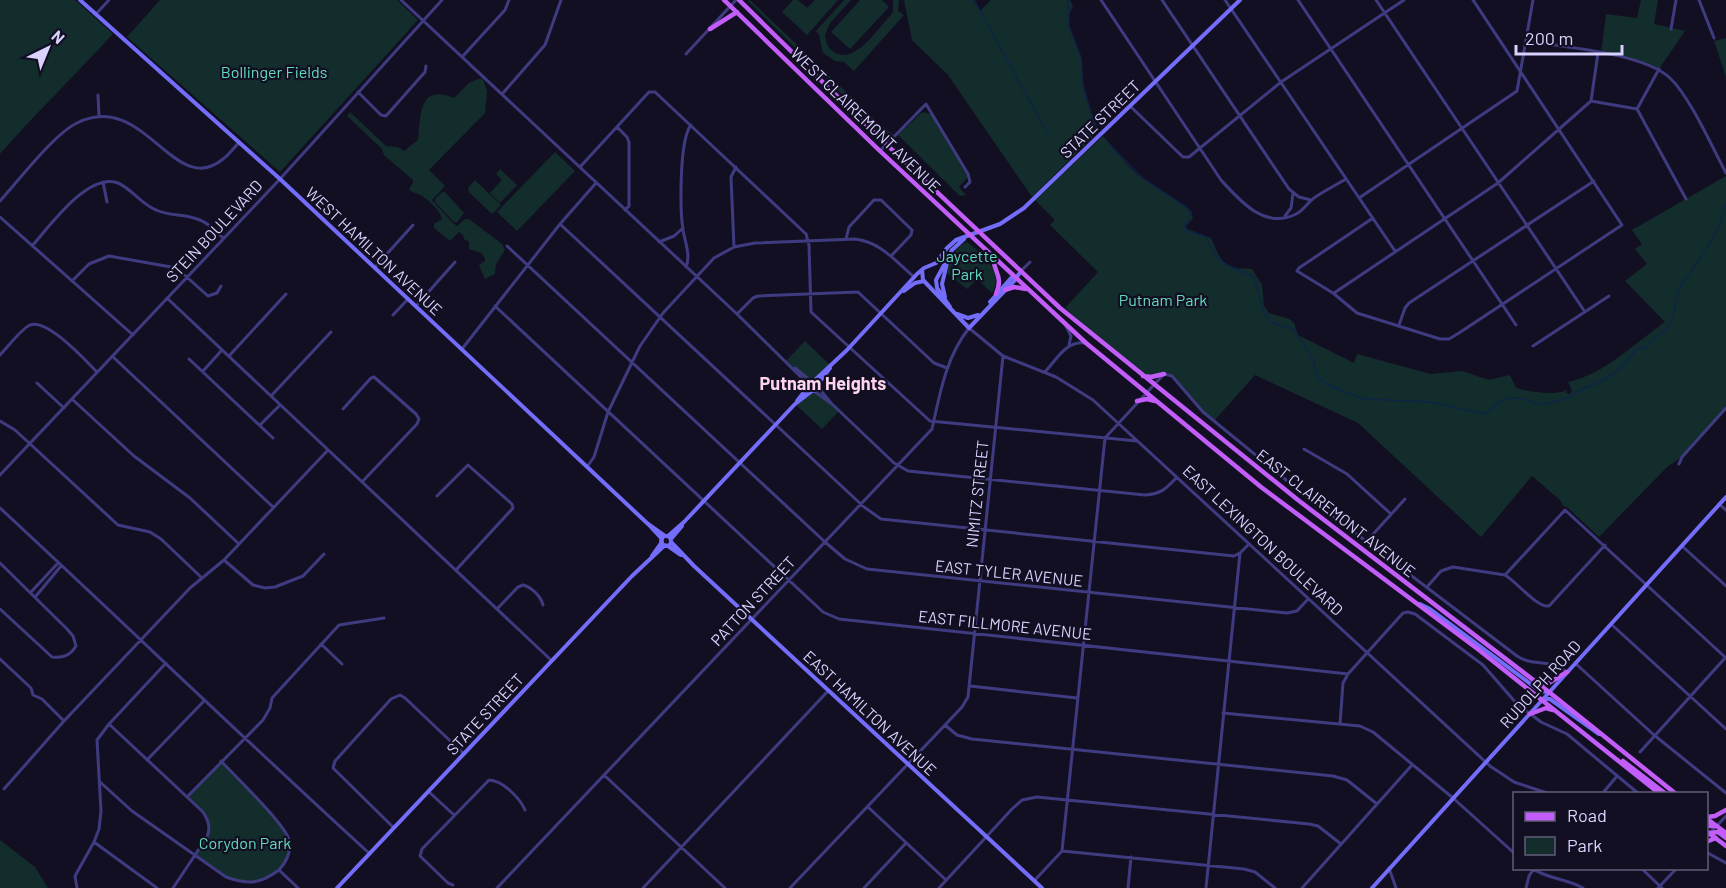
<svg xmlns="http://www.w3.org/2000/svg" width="1726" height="888" viewBox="0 0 1726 888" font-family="Barlow,sans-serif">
<rect width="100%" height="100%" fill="#130f23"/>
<path fill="#122d2c" d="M0,0H75L113,34C76,74 36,113 0,154Z
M160,0H397L418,20L280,172L127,37Z
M750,0L883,127L894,135L888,138L884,136L748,1Z
M793,0H798L807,8L815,0H838L807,35L782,12Z
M844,0H851L830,23L825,35C826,42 827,47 834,52C854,66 877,29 890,16L893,11V0H899L898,11L904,15L854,71L844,62L835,61L823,53L819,35L816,31Z
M860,0H882L889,7L850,49L831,32Z
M904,0H973L980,11L991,0H1070L1073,6C1061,28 1078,38 1081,59C1083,67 1081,75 1082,82C1085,99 1092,115 1099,131L1032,197L948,75L912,40Z
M1641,0H1658L1654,24L1685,31L1659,69L1639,61L1601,54L1606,14L1637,18Z
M1726,38V77L1714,41Z
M478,79H483L487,91L485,113L429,170L445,186L432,200L453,223L457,226L465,219H469L502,244L505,250L496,264L495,274L485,279L479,265L485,261V258L481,253L469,249V242L464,239L463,235L459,232L450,241L434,228V224L442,219C441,212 430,201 422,196C417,192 413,194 409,189L413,183V180L384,155L382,149L347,116L350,112L386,146L398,147L404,151L418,140C421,116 418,83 454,98L469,83Z
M922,112L931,114L968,177L959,187L966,195L960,196L898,135Z
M1103,136C1116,150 1126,166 1141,178C1155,189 1187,201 1193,218L1186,226L1187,229L1211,238C1217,251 1220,265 1237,268C1242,269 1246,268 1252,269L1262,285L1264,306L1269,313L1289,319L1294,323L1298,335L1354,363L1357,354L1431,374L1462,371L1489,380L1510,375L1516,388C1529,392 1555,396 1567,390L1566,393L1570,394L1572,391L1568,382C1605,374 1635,343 1665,322L1625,281L1647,264L1635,249L1642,244L1632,230L1726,176V408L1682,457L1667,467L1599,537L1567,507L1563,506L1561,501L1532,476L1481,537L1358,423L1255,375L1214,421L1196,406L1170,375L1142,376L1065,308L1098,272L1050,225L1055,220L1035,200Z
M555,152L575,171L517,231L497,212Z
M500,169L517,185L500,203L490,193L502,180L496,174Z
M475,180L501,205L492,214L469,192L468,188Z
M442,192H445L464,213L457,222H454L435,202V199Z
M967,242C983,254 1005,272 992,293L977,279L967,289L947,273C949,260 954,247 967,242Z
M805,341L831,366L818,384V387L839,411L822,429L795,404L808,384L786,361Z
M221,761C237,778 281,819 289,838C300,865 262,885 239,882C223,879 209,864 196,855L210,831L203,812L187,797Z
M0,840L35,867L48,888H0Z"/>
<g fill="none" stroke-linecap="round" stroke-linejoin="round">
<path stroke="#0f2446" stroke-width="1.5" d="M974,0L1049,136
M1068,0L1069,27L1081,58L1083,86L1096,130
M1107,142L1142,178L1186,207L1191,212L1189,220L1184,226L1186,231L1204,236L1207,238L1215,255L1227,265L1252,276L1255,280L1263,310L1268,319L1275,324L1292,328L1306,347L1314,362L1317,376L1325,384L1363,399L1431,402L1484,414C1494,409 1499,399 1511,398C1522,396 1532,405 1543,404C1552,403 1562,400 1570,396C1574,394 1577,390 1582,389C1606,382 1623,369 1637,348C1640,348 1643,348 1646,347C1649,346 1649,343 1652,341C1656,336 1662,334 1666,329C1678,317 1673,299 1681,286C1695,263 1722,233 1725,205"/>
<path stroke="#3f3b80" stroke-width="3" d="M401,0L737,314L808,384
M1101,0L1221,180C1240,201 1265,230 1296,214C1304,210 1307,203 1314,198C1324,191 1336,185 1346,179
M1162,0L1289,189L1299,197L1311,200
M1225,0L1395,251
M1298,0L1516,325
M1376,0L1585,312
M1699,0L1714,38
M96,14L109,0
M1671,29L1676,0
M1526,41C1564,47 1643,53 1670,78C1690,97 1712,147 1726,173
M686,54L736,0
M463,56L505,10L509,0
M358,92L381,115L386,116L425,72L426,66
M503,93L545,45L561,0
M98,95L99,116
M1591,101L1637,109L1686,199
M1130,106L1183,157H1189L1281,82L1404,0
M1637,109L1659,69
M617,127L627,137L629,142V206L625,210
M880,151L926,104L968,174L970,182L965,187
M580,167L649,92H655L806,234L809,245L811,312L930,421L1137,441
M103,182L107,202
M1359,198L1517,91L1533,0
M0,201C19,180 54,134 77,123C144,89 174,200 223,159C229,155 233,148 239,143
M1285,216L1291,208L1293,194
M0,217L133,335
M1373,218L1299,268L1297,271L1333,293L1357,313L1440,339H1449L1459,333L1622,225L1473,0
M560,224L864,507L881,519L1234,556L1240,553
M846,239L849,227L874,200H881L912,230L911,235L891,256
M659,242L674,236L683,228
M32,246C50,226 88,172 118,183C132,189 141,204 156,210C169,216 184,214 197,219C207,222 215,230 223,238
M507,246L825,542L845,559L867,569L1287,613L1297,611L1308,599
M734,247L731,177L736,167
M375,267L413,225
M686,267C691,256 685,242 683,230C680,210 679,140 691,125
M1021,271L1030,262
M72,281L89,264L109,256L171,267L180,271L208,296L217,293L221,286
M1334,293L1498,183L1591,101L1598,53
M167,298L552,661
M416,306L455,262
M495,306L823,612L839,619L1348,674
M737,314L753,298L758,296L858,292L934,363L947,368
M393,315L408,299
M1399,325L1405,308L1409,303L1594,181
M1066,326L1071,336L1069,345
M1533,346L1609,296
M462,349L560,224L596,183
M0,355C7,348 21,329 30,325C47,318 85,360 97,372
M112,356L273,507
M229,356L286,294
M189,359L273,438
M795,368L811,381
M203,371L222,350
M1045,372C1056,360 1066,341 1084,343
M37,383L64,408
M818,387L831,403
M814,391L832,404L894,463L908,471L1145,495C1161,494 1166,489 1177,477
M271,396L331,332
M73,400L134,456L190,498L239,544
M343,409L371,378L374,377L416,414L419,419L417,424L362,482
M0,421L15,430L118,525L150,532L161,539L202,578
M260,425L280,405
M1304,449L1347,474L1391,514
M1679,464L1682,457L1726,408
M587,467L594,457L608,412L640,346L663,313L714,258L734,247L755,243L855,239C881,242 895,261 914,277
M0,475L280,179L442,0
M437,496L468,465L512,504L513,508L456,570
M1719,504L1726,510
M0,508C124,623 245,740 370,854
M1366,542L1405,499
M1682,546L1726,586
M224,560L253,585L265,588L275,587L303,576L324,554
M0,563L67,629L73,636L76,646C70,656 63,658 52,657L0,609
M1505,575C1517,582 1537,608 1549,606L1605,545
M1427,587L1441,571L1453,567L1505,575L1565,510L1726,658
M31,592L58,563
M36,596L61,566
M497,609L518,587L523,585C531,587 541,596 543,605
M1611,624L1726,729
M321,644L342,664
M0,659L31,688L33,695L42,699L64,721
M1575,663L1654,735L1726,793
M970,686L1077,698
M1223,713L1360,726L1373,732L1453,798L1514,853
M109,724L203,812C208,820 211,827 207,837L173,888
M1340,724L1343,683L1348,674L1403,613L1408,612L1415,614L1483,665L1517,704L1541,722L1567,734L1639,794
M945,725L957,735L972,739L1333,776L1347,780L1377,804
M1640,752L1725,658
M147,760L204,701
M221,761C235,776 286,825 289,840C292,852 286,862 279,870
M604,775L725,888
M100,782L132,811L226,877C248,885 260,884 279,870L298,888
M4,789L64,721L190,588L224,560L328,450
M429,792L454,815
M1602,794L1617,776
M187,797L263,720L270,708L272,698L339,625L384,618
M868,807L946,880
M394,828L333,768L335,761L391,699L400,695L405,698L464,754
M1706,837L1726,816
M94,842L157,888
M1062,851L1244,869L1255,872L1275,888
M1706,852L1726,863
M1389,868L1396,888
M1532,868C1544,878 1568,879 1583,888
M1641,868L1662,888
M1034,881L1062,851L1105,438L1164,374L1172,376L1203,412L1296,488L1517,656C1533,667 1550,658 1567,672
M453,885L448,883L420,856L422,849L489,780C502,780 520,798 525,810
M77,888L75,876L94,842L99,829L101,811L97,740L109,724L166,663
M497,888L932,429C940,393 946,357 969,328L1003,356L1056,377L1093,400L1490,766L1514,782L1550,794
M643,888L828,691
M790,888L945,725L962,707L968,697L1003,356
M864,888L906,843
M939,888L1012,809L1022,800L1037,797L1309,824L1318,826L1341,844
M1128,888L1131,857
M1206,888L1240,553L1249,544
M1302,888L1412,765
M1526,888L1529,876L1533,870
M1658,888L1677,868"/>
<path stroke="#736dfa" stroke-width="4" d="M80,0L280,179L648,524L665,536
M922,270L923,280L969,328L1014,281L1021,271
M936,280L937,288L950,307
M936,280L952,250L964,239
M904,291L915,283L924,281
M945,297L942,284L947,263
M990,302L1011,278H1015
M957,314L968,318L978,315
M814,381L847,350L917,274L924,268L936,263L947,248L956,240L1000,224L1024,208L1240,0
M808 386a5 5 0 1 1 10 0a5 5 0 1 1-10 0Z
M818,384L830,368
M797,401L808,387
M649,525L662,539
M668,536L684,522L795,404L812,391
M661 541a5 5 0 1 1 10 0a5 5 0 1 1-10 0Z
M671,539L682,526
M671,542L694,566L1042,888
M668,546L681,555
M652,556L662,542
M1420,604L1430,609L1540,691L1548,692
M1543,699H1550L1599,734
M337,888L632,576L665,545
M1372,888L1726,497"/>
<path stroke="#c25df9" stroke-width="4.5" d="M724,0L880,151L1086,343L1261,487L1479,650L1660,794
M739,0L886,144L1060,308L1298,500L1549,692L1676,794
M710,29L737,12
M993,256C993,272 1004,275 996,294
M1005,290L1014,287L1026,289
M1143,376L1151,377L1164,374
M1137,401L1147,399L1155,401
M1540,684H1547L1567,672
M1530,714L1546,708L1553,710
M1623,761L1666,794
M1707,817L1715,816L1726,810
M1706,818L1726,833
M1706,823L1710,826H1717
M1706,831L1726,846
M1710,833L1718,832L1726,838
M1706,842L1716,838"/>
</g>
<g text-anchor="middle" stroke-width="4.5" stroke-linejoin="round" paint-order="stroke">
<g font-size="16" fill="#61dbbe" stroke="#130f23">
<text x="274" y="78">Bollinger Fields</text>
<text x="967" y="262">Jaycette<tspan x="967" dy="18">Park</tspan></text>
<text x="1163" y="306">Putnam Park</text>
<text x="245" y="849">Corydon Park</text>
</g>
<g font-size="16" fill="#d8d2fd" stroke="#130f23">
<text transform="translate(1100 119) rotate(-44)" y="6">STATE STREET</text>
<text transform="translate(866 120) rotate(44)" y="6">WEST CLAIREMONT AVENUE</text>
<text transform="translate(214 231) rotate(-47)" y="6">STEIN BOULEVARD</text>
<text transform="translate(374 251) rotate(43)" y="6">WEST HAMILTON AVENUE</text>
<text transform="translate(977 494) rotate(-84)" y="6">NIMITZ STREET</text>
<text transform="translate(1336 513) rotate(38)" y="6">EAST CLAIREMONT AVENUE</text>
<text transform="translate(1263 540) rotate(43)" y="6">EAST LEXINGTON BOULEVARD</text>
<text transform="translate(1009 573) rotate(6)" y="6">EAST TYLER AVENUE</text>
<text transform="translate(753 601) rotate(-47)" y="6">PATTON STREET</text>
<text transform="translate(1005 625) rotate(6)" y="6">EAST FILLMORE AVENUE</text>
<text transform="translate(1540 684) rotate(-48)" y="6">RUDOLPH ROAD</text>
<text transform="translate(870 713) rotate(43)" y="6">EAST HAMILTON AVENUE</text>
<text transform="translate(485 714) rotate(-47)" y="6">STATE STREET</text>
</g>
<g font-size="18" font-weight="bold" fill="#fed4ee" stroke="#130f23">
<text x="823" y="390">Putnam Heights</text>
</g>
</g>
<rect x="1513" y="792" width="195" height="78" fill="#130f23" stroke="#625d7a" stroke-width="1.5"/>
<rect x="1525" y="812" width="30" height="9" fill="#c25df9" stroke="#625d7a" stroke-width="1.5"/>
<text x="1567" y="822" font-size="18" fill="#d8d2fd">Road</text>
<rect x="1525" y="837" width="30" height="18" fill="#122d2c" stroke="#625d7a" stroke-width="1.5"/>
<text x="1567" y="852" font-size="18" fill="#d8d2fd">Park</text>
<g transform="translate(48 48) rotate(43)" stroke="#130f23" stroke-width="4.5" paint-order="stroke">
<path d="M0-4.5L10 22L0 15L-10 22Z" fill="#d8d2fd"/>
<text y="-9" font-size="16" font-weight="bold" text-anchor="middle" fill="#d8d2fd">N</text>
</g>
<path d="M1516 45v9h106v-9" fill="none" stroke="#d8d2fd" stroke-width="3"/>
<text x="1525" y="45" font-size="18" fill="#d8d2fd" stroke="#130f23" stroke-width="4.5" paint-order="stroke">200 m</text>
</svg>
